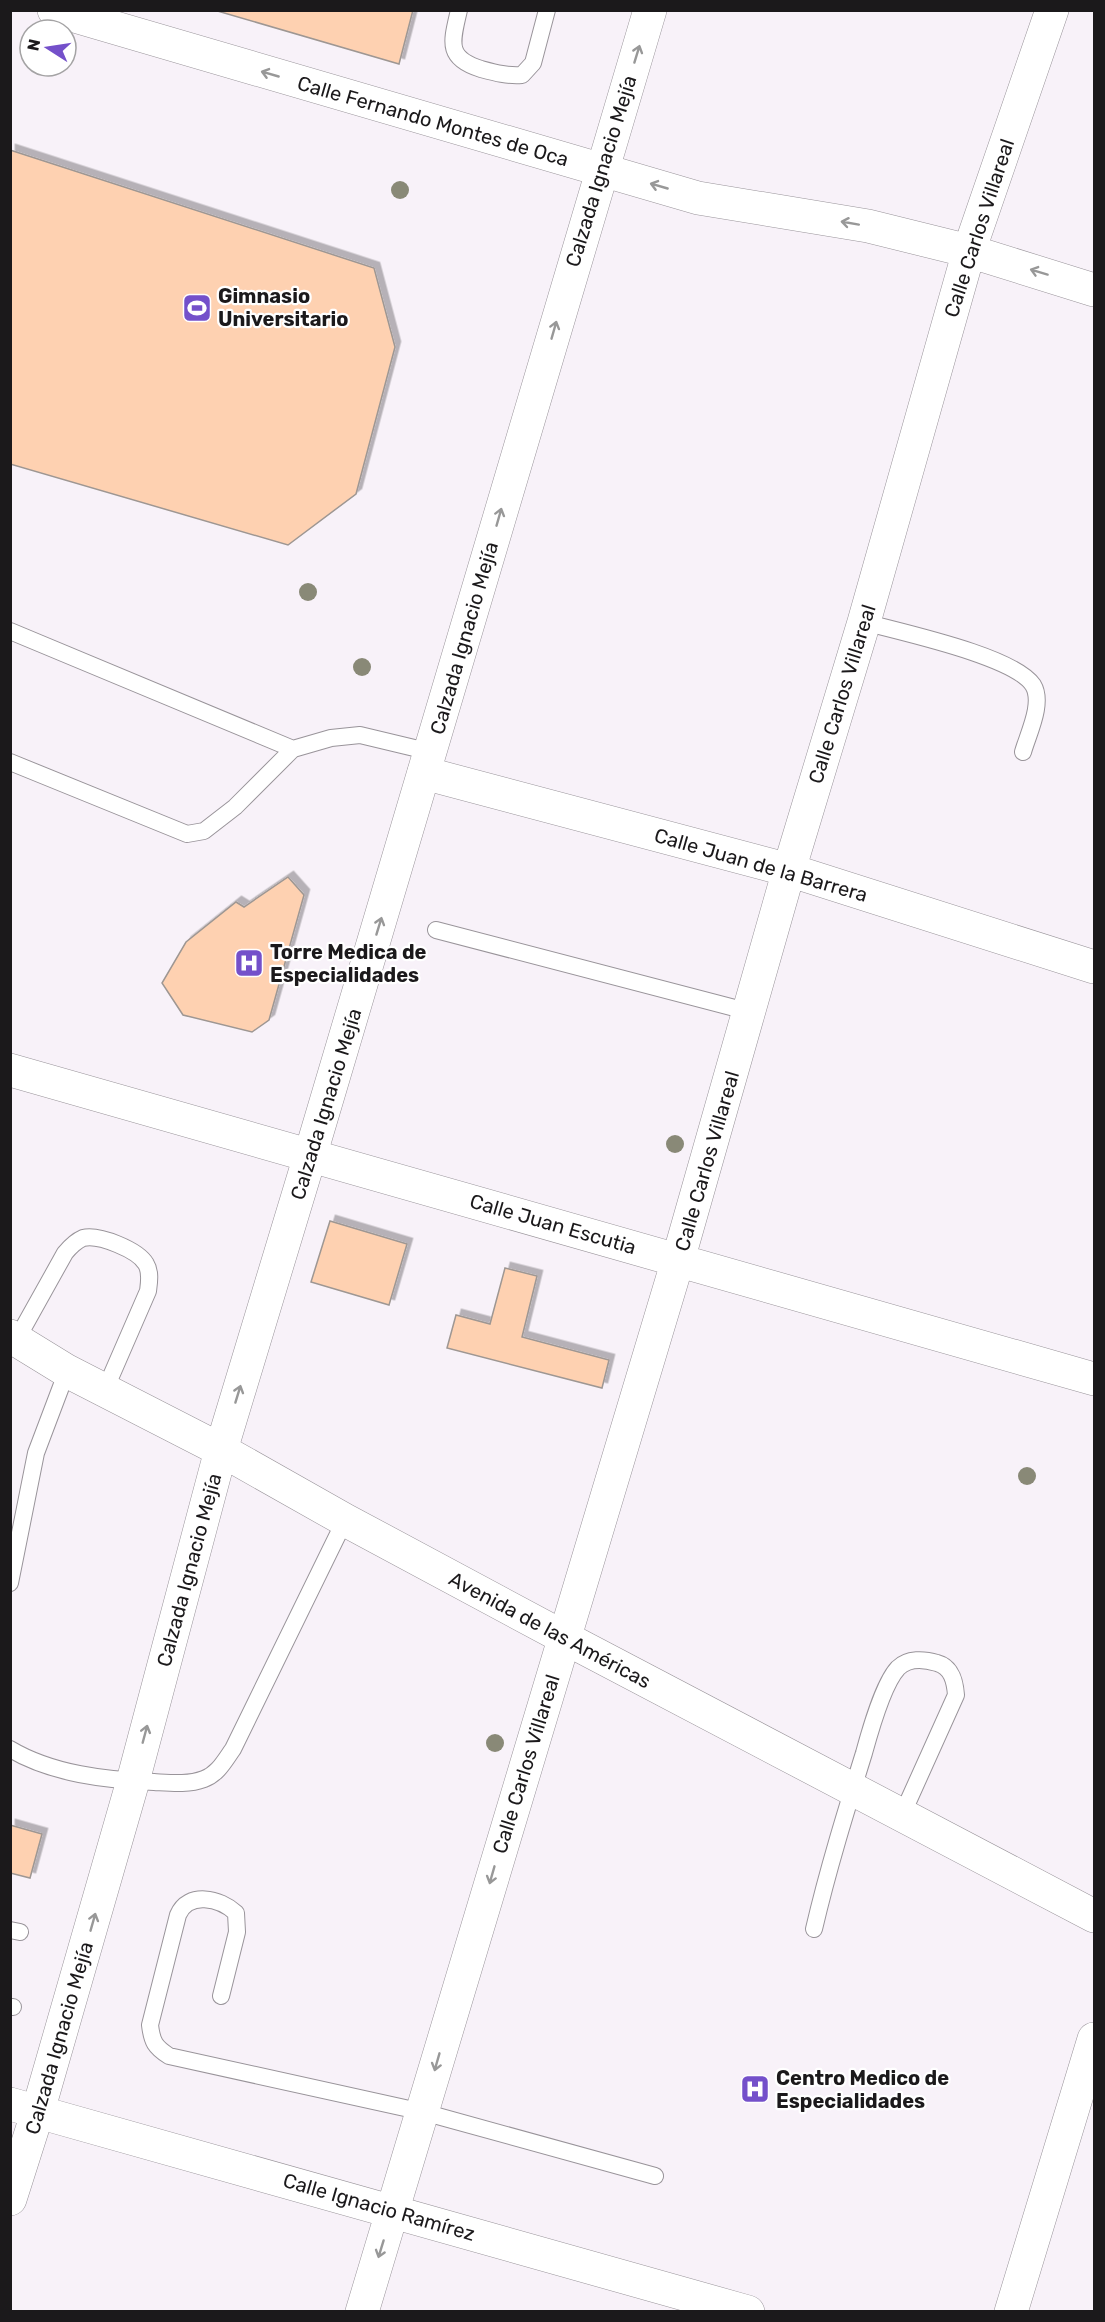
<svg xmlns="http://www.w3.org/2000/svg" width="1105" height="2322" viewBox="0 0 1105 2322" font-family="Rubik,sans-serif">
<defs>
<filter id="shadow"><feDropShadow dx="5.5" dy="-5.5" stdDeviation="0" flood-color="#0004"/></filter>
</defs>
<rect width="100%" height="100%" fill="#f8f2f9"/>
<path fill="#fed1b1" stroke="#9e9793" stroke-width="1.5" filter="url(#shadow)" d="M214,10H413L399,64Z
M10,150L374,268L395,347L356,494L288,545L10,464Z
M288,877L304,895L269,1020L252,1032L183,1015L162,983L186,942L236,902L244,907Z
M330,1221L407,1244L389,1305L311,1282Z
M505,1268L537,1276L522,1337L609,1360L602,1388L447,1348L456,1315L490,1324Z
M10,1825L42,1834L30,1878L10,1873Z"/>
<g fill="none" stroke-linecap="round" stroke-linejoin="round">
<g stroke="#99949a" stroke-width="18">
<path id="service" d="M459,10C452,41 445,58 481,69C496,73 507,76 522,75L533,63L547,10
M864,622C900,632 1014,656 1033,685C1044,703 1028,734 1023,752
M10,631L293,749
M10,762L187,834L204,831L235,807L293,749L331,738L360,735L431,752
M436,930L750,1012
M17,1339L65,1253C70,1247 76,1241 83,1238C99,1234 138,1250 146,1264C151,1272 149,1283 148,1291L105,1390
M10,1583L36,1453L67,1371
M10,1749C52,1774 106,1780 154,1782C171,1783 188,1785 204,1779C218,1774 225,1760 233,1749L345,1520
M814,1929C828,1869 846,1811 864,1753C870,1731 883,1684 898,1668C908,1658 924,1659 937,1663C952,1667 955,1682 956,1695L902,1815
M10,1930L20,1932
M221,1996L237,1932L236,1913C220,1898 188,1891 178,1915L150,2025C152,2042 155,2047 169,2056L423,2112L655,2176
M10,2007H13"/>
</g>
<g stroke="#99949a" stroke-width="34">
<path id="minor" d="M54,10L698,198L868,226L969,251L1094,290
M424,773L789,870L1094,967
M10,1070L1094,1379
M10,2104L748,2312
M362,2312L678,1260L789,870L864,622L969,251L1052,10
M1011,2312L1094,2039"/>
</g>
<g stroke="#99949a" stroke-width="34">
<path id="primary" d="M10,1336L67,1371L221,1450L345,1520L565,1638L1094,1916
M10,2199L38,2111L133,1781L221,1450L310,1156L650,10"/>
</g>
<use href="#service" stroke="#fff" stroke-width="16"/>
<use href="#minor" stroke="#fff" stroke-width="33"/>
<use href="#primary" stroke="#fff" stroke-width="33"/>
</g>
<g fill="#898977">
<circle cx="400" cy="190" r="9"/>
<circle cx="308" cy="592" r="9"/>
<circle cx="362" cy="667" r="9"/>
<circle cx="675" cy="1144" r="9"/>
<circle cx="1027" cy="1476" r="9"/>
<circle cx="495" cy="1743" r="9"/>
</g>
<defs><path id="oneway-shaft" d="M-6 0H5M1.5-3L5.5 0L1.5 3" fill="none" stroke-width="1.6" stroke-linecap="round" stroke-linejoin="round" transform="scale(1.5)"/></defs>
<g stroke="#989898">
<use href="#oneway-shaft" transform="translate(637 54) rotate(-73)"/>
<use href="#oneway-shaft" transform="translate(270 74) rotate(-164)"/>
<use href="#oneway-shaft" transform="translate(659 186) rotate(-164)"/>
<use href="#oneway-shaft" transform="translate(850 223) rotate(-170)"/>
<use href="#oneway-shaft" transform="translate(1039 272) rotate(-163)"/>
<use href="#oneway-shaft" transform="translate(554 330) rotate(-74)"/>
<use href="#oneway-shaft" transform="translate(499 517) rotate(-74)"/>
<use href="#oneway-shaft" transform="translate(379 926) rotate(-73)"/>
<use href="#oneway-shaft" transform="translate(238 1394) rotate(-73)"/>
<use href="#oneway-shaft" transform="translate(145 1734) rotate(-75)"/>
<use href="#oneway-shaft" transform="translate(492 1875) rotate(106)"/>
<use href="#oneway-shaft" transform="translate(93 1922) rotate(-74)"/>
<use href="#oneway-shaft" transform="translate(437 2062) rotate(106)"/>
<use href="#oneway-shaft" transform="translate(381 2249) rotate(107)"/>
</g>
<defs>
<g id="stadium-square" transform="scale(1.5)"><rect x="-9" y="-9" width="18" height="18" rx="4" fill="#7450ca" stroke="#fff"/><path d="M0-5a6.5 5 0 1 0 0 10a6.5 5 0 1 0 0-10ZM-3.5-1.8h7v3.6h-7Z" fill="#fff"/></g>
<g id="hospital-square" transform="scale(1.5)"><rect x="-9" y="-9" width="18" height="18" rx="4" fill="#7450ca" stroke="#fff"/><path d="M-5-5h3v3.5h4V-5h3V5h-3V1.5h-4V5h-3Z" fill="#fff"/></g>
</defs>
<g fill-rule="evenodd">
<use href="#stadium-square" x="197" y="308"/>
<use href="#hospital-square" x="249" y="963"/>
<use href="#hospital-square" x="755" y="2089"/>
</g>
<g text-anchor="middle" stroke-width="4.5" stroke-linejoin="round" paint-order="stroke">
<g font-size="20" fill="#1b191b" stroke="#fff">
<text transform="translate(433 121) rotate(16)" y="7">Calle Fernando Montes de Oca</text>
<text transform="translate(601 171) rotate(-73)" y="7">Calzada Ignacio Mejía</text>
<text transform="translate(979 228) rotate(-72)" y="7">Calle Carlos Villareal</text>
<text transform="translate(464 638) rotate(-74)" y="7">Calzada Ignacio Mejía</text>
<text transform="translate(842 694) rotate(-73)" y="7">Calle Carlos Villareal</text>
<text transform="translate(761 865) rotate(16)" y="7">Calle Juan de la Barrera</text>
<text transform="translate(326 1104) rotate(-73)" y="7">Calzada Ignacio Mejía</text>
<text transform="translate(707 1161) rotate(-74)" y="7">Calle Carlos Villareal</text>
<text transform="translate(553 1224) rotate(16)" y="7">Calle Juan Escutia</text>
<text transform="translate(189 1570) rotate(-75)" y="7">Calzada Ignacio Mejía</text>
<text transform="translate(550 1630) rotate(28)" y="7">Avenida de las Américas</text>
<text transform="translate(526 1764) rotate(-73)" y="7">Calle Carlos Villareal</text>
<text transform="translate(59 2038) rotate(-74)" y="7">Calzada Ignacio Mejía</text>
<text transform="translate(379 2207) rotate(16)" y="7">Calle Ignacio Ramírez</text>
</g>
<g font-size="20" font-weight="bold" fill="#1b191b" stroke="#fff" text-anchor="start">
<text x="218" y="303">Gimnasio<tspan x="218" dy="23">Universitario</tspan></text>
<text x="270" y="959">Torre Medica de<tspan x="270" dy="23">Especialidades</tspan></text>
<text x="776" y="2085">Centro Medico de<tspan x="776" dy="23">Especialidades</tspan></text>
</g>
</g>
<rect width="1105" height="2322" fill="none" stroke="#1b191b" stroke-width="24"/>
<g transform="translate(48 48) rotate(282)"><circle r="28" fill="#ffffff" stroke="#a4a3a4" stroke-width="1.5"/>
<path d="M0-4.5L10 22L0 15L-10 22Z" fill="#7450ca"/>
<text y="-9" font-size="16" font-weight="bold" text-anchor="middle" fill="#1b191b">N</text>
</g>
</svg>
